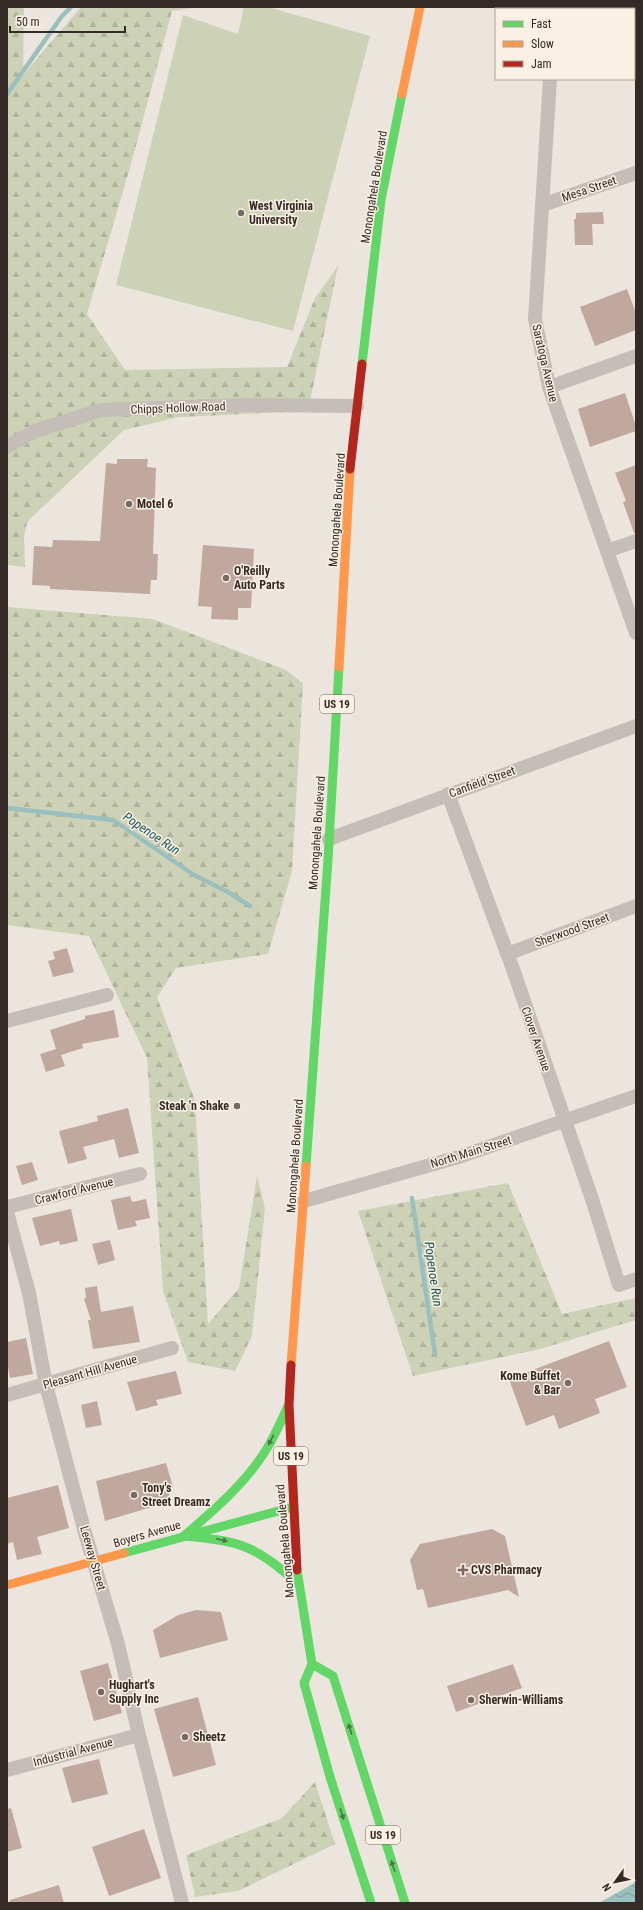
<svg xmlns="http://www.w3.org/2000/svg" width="643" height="1910" viewBox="0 0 643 1910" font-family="'Roboto Condensed',sans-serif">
<defs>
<pattern id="forest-firs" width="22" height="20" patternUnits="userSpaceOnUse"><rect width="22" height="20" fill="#cdd2b7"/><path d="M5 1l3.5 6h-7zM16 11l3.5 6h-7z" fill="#b1b49d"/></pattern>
<pattern id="water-waves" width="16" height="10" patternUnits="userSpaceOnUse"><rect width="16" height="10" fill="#99bfbe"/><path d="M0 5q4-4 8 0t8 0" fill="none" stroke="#7e9b9a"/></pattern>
</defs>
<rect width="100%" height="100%" fill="#ece5de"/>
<path fill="url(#forest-firs)" d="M7,7H24L23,75L81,7H200L172,11L131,164L87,314L125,370L287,367L315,298L338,266L308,411L179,417L124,430L27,522L24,537L25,567L8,565L7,572Z
M7,607L153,619L284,669L303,683L292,871L268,954L176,968L157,997L195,1101L208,1324L239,1288L257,1176L265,1208L252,1336L235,1371L188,1362L163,1291L147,1058L89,936L7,925Z
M508,1183L562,1314L636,1298V1320L540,1349L413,1376L358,1211Z
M315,1782L335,1844L238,1891L195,1897L186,1855L282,1818Z"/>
<path fill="#cdd2b7" d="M244,7H268L370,36L293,331L116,285L183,15L238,34Z"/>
<path fill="url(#water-waves)" d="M636,1882V1903H599Z"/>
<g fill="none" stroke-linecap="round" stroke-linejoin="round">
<path stroke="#99bfbe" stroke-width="4.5" d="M7,94L62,16L71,7
M7,808L113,820L194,875L228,892L250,906
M412,1198L435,1354"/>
</g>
<path fill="#c1a89f" d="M603,212L604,224H592L593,245H575L574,219H576V213Z
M627,289L636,313V330L595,346L580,307Z
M625,393L636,426V431L590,447L578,409Z
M117,459H148L147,467L156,468L153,554H158L157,580H151L150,594L50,589V586L32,585L34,546L52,547L53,540L100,541L106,463L117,464Z
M636,465V533H634L623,502L626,501L615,473Z
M203,545L254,549L251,608H238V620L211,619L212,607L198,606Z
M67,948L74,972L53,977L48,961L55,959L53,952Z
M114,1010L119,1037L82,1044L83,1048L61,1055L65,1066L46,1072L40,1054L56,1049L50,1030L85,1019V1016Z
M128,1108L139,1153L119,1158L114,1139L83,1147L87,1159L68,1164L59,1131L98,1121L97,1116Z
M32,1162L38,1180L22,1185L16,1166Z
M130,1196L132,1202L146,1199L150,1218L135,1221L137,1226L118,1230L111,1200Z
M71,1209L78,1241L60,1245L59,1241L40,1246L32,1218Z
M110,1240L115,1260L98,1265L92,1244Z
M97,1286L101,1312L133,1306L140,1342L93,1349L88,1320H91L84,1299L86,1298L85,1288Z
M26,1338L33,1374L10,1378L7,1362V1342Z
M609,1341L627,1387L595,1399L600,1413L559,1429L554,1415L526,1426L509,1379Z
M176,1371L182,1394L156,1400L158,1405L136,1411L127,1382Z
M97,1401L102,1425L86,1428L81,1405Z
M166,1463L173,1487L165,1503L105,1521L96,1481Z
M58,1485L69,1528L37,1537L42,1554L17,1560L13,1542L7,1544V1498Z
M492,1529L505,1536L519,1597L508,1590L428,1608L423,1589L417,1590L410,1560L420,1544Z
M196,1610L221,1612L228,1640L160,1658L153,1630L178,1615Z
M108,1663L122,1713L94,1721L80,1671Z
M513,1664L522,1688L456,1712L447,1686Z
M198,1697L216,1765L173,1777L154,1709Z
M99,1759L108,1794L72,1803L62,1768Z
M11,1808L22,1848L7,1852V1809Z
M144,1829L161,1878L109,1896L92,1847Z
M59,1885L64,1903H10V1900Z"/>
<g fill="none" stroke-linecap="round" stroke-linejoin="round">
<path stroke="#c5bdb7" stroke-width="14" d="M554,9V7
M550,79L535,319L549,387L636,633
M542,205L636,173
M549,387L636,356
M7,447L35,431L101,410L243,405L357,406
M607,551L636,541
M448,794L514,972L593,1202L619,1285L636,1279
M329,839L636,726
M507,954L636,906
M7,1021L107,995
M304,1201L462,1156L636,1096
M7,1207L140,1174
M7,1212L29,1293L46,1385L85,1533L118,1644L139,1735L182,1903
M7,1395L172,1348
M7,1770L139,1735"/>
<path stroke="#63d668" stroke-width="9" d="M362,364L381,200L402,94
M306,1166L328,860L339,667
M184,1536C214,1510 245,1484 266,1450C275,1436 281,1421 288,1406
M184,1536C241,1541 257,1546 299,1585
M124,1553L293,1507
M297,1570L312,1664L304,1683L330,1777L371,1903
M312,1664L333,1676L405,1903"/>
<path stroke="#ff974d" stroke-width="9" d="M402,94L420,7
M339,667L350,469
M291,1365L306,1166
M7,1585L124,1553"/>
<path stroke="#b3261e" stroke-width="9" d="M350,469L362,364
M291,1365L289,1405L297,1570"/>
</g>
<defs><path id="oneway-solid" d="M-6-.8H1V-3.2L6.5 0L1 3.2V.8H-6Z"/></defs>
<g fill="#4a7744">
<use href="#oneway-solid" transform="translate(271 1440) rotate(117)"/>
<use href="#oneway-solid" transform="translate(222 1540) rotate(13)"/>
<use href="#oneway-solid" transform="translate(350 1729) rotate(-106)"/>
<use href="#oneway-solid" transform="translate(342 1814) rotate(72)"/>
<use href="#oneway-solid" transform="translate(393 1866) rotate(-108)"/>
</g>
<g fill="#756b66" stroke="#faf0e4" stroke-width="1.5">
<circle cx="241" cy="213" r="4"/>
<circle cx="129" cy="504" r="4"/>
<circle cx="226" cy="578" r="4"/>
<circle cx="237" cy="1106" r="4"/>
<circle cx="568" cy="1383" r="4"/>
<circle cx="134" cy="1495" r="4"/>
<path d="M461 1564h4v4h4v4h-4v4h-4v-4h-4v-4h4z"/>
<circle cx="101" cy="1692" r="4"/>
<circle cx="471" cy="1700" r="4"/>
<circle cx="185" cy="1737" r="4"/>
</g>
<g text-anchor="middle" stroke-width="3" stroke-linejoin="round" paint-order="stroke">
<g fill="#faf0e4" stroke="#70655f" stroke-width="1">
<rect x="320" y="695" width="34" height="18" rx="3"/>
<rect x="274" y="1447" width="34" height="18" rx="3"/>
<rect x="366" y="1826" width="34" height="18" rx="3"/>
</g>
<g font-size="11" font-weight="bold" fill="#352a26">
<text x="337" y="708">US 19</text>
<text x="291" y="1460">US 19</text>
<text x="383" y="1839">US 19</text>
</g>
<g font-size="12" fill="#352a26" stroke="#faf0e4">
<text transform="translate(374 187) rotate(-81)" y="4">Monongahela Boulevard</text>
<text transform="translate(589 189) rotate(-19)" y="4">Mesa Street</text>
<text transform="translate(545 363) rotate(77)" y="4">Saratoga Avenue</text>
<text transform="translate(178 408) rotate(-2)" y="4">Chipps Hollow Road</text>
<text transform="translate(337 510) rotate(-86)" y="4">Monongahela Boulevard</text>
<text transform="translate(482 782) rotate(-20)" y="4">Canfield Street</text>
<text transform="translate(317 833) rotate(-86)" y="4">Monongahela Boulevard</text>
<text transform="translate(572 930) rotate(-20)" y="4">Sherwood Street</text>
<text transform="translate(536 1039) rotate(71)" y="4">Clover Avenue</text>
<text transform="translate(471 1152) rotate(-17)" y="4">North Main Street</text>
<text transform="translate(295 1156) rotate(-86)" y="4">Monongahela Boulevard</text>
<text transform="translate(74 1191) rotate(-14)" y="4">Crawford Avenue</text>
<text transform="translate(90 1372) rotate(-16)" y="4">Pleasant Hill Avenue</text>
<text transform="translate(147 1534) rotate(-16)" y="4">Boyers Avenue</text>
<text transform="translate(285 1541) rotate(-95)" y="4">Monongahela Boulevard</text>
<text transform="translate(93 1558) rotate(74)" y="4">Leeway Street</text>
<text transform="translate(73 1752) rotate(-15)" y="4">Industrial Avenue</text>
</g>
<g font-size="12" font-weight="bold" fill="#352a26" stroke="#faf0e4" text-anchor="start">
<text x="249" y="210">West Virginia<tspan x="249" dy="14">University</tspan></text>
<text x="137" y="508">Motel 6</text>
<text x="234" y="575">O'Reilly<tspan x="234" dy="14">Auto Parts</tspan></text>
<text x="229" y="1110" text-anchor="end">Steak 'n Shake</text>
<text x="560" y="1380" text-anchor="end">Kome Buffet<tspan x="560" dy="14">&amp; Bar</tspan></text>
<text x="142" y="1492">Tony's<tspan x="142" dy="14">Street Dreamz</tspan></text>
<text x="471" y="1574">CVS Pharmacy</text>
<text x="109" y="1689">Hughart's<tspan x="109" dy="14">Supply Inc</tspan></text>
<text x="479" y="1704">Sherwin-Williams</text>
<text x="193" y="1741">Sheetz</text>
</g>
<g font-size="13" font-style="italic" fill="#195659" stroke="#faf0e4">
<text transform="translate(152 833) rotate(34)" y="5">Popenoe Run</text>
<text transform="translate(434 1274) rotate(82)" y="5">Popenoe Run</text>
</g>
</g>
<rect width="643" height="1910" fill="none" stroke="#352a26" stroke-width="16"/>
<rect x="495" y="8" width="140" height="72" fill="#faf0e4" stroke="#aba198"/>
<rect x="503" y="21" width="20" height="6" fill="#63d668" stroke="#aba198"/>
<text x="531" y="28" font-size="12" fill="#352a26">Fast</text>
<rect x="503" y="41" width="20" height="6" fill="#ff974d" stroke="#aba198"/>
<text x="531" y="48" font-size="12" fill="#352a26">Slow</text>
<rect x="503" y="61" width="20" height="6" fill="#b3261e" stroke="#aba198"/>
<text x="531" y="68" font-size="12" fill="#352a26">Jam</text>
<g transform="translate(615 1882) rotate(237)" stroke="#faf0e4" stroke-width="3" paint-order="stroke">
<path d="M0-3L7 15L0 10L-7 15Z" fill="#352a26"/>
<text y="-6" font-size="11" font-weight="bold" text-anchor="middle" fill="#352a26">N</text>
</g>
<path d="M10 26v6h115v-6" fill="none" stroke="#352a26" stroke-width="2"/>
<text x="16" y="26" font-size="12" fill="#352a26" stroke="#faf0e4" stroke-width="3" paint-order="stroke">50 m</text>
</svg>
